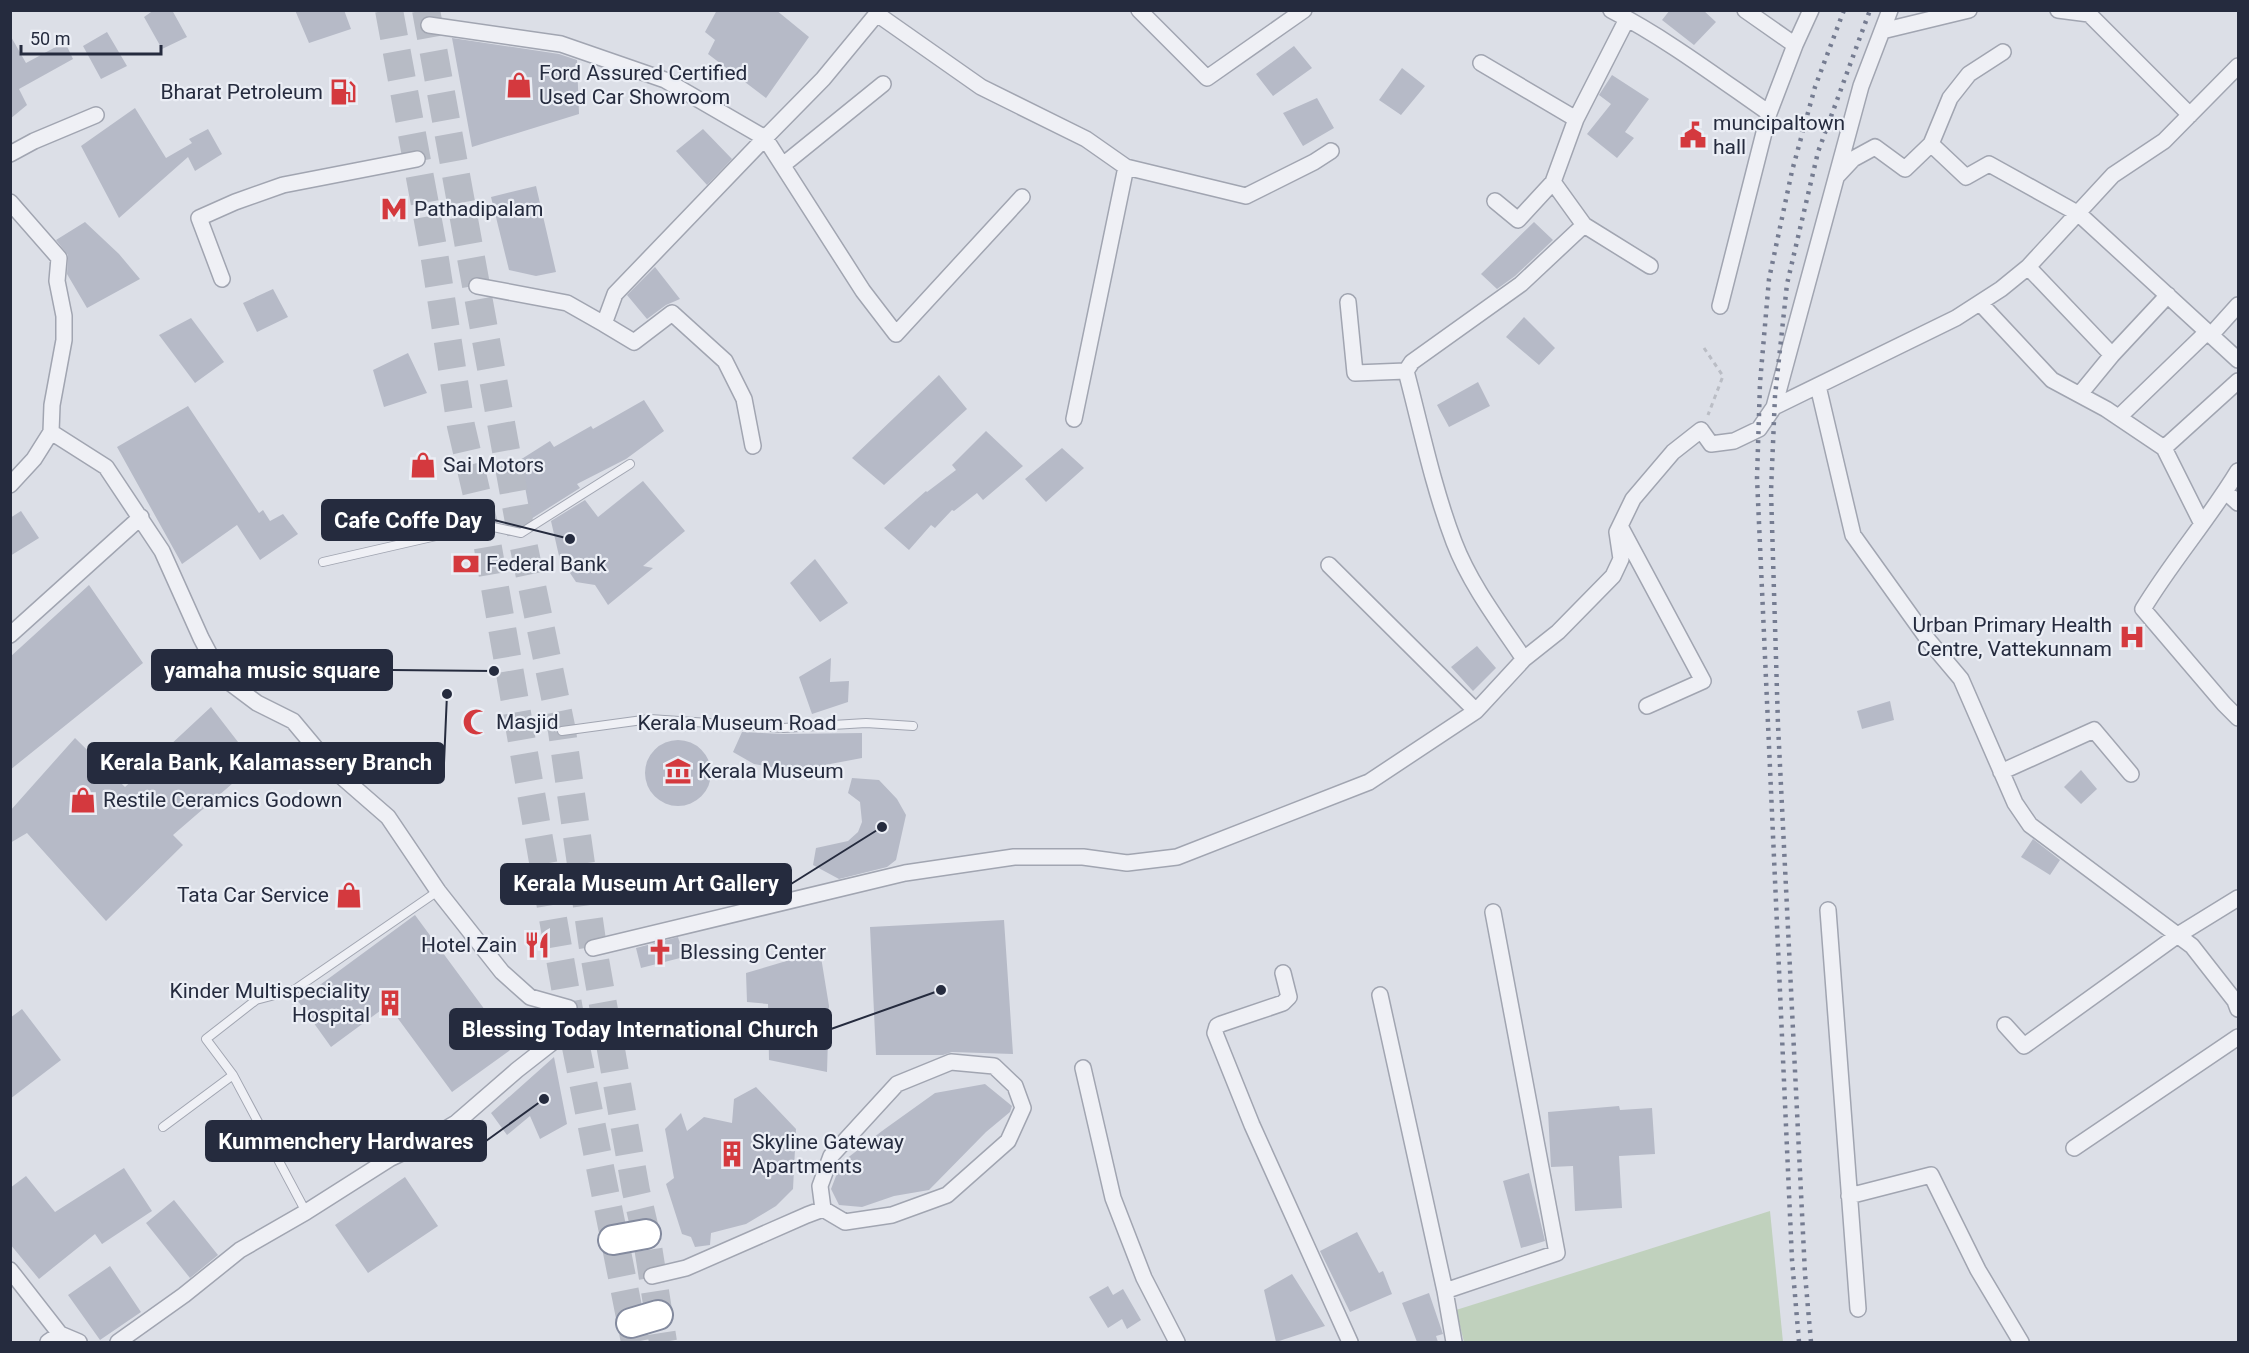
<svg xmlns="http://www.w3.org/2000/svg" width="2249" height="1353" viewBox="0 0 2249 1353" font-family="Roboto,sans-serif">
<rect width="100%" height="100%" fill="#dcdfe7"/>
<path fill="#c0d1bd" d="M1770,1211L1783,1342H1464L1456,1310Z"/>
<path fill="#b6bac7" d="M154,10H172L187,37L162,49L144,17Z
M295,10H344L351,29L309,43Z
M717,10H776L809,37L766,98L708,54L715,40L705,32Z
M1670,10H1703L1716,22L1694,45L1662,20Z
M107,32L127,66L101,79L83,46Z
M10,35L26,63L65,42L73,59L19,89L27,105L10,119Z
M452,38L559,54L577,60L579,114L472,147Z
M1294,46L1312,68L1273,96L1256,74Z
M1402,68L1425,86L1401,115L1379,100Z
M1612,75L1649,99L1625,132L1634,138L1617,158L1587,134L1611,104L1599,95Z
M1317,98L1334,128L1303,146L1283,113Z
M135,108L166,158L192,143L189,139L208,129L222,154L195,171L188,157L119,218L81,146Z
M703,129L732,159L707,185L676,151Z
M536,186L556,272L536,276L509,270L491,197Z
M85,222L119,254L140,279L87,308L67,274L68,255L56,240Z
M1534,222L1553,240L1515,276L1497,289L1481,274Z
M655,267L680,299L666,305L647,319L627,295Z
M273,289L288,317L257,332L243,303Z
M1524,317L1555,348L1539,365L1506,337Z
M191,318L224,362L195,383L159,335Z
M408,353L427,393L384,407L373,370Z
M939,375L967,409L884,485L852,458Z
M1478,382L1490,406L1449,427L1437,405Z
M644,400L664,431L626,459L577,484L580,488L531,519L520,460L550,441L554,447L591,426L593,429Z
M188,406L259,513L263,510L270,521L283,514L298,534L260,560L237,525L182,564L117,447Z
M986,431L1023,466L983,500L977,493L954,511L952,510L935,528L931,525L909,550L884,528L926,491L927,492L956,470L952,465Z
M1062,448L1084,468L1046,502L1025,479Z
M643,481L685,531L643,566L653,568L608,605L595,585L576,582L566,567L562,569L551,521L585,500L598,517Z
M21,511L39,538L10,556V518Z
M815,559L848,603L820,622L790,583Z
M89,585L143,663L10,770V657Z
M1477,646L1496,668L1473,691L1451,667Z
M831,658L830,682L849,681L848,702L812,714L799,677Z
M1890,701L1894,720L1862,729L1857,711Z
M211,707L255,764L173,835L183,845L106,921L27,833L10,843V811L75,738L125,787Z
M742,732L783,734L862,733V758L793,771L754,764L733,752Z
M645 773a33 33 0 1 1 66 0a33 33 0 1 1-66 0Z
M2081,770L2097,789L2081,804L2064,787Z
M852,778L879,780L897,799L906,815L896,860L887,867L839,879L813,865L816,848L848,841L858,832L862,822L860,802L848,793Z
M2033,839L2060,860L2050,875L2021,857Z
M415,915L513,1048L452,1092L388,1005L331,1047L298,1001Z
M1004,920L1013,1054L952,1052L943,1055H876L870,927Z
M678,937L684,957L641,968L636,948Z
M820,951L829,1006L827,1072L769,1060L768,1004L747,1002L746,973Z
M22,1009L61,1060L10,1099V1018Z
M554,1057L567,1124L540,1139L530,1116L507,1135L491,1113Z
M985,1084L1012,1106L1010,1112L986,1132L929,1190L894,1196L862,1207L839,1205L831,1189L841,1163L882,1131L935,1093Z
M756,1087L796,1129L793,1189L776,1206L746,1224L711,1233L710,1245L695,1247L691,1237L682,1234L666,1184L674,1178L665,1129L681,1113L687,1131L704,1117L732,1123L734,1099Z
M1619,1106L1620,1110L1652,1108L1655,1154L1619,1156L1622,1208L1575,1211L1573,1166L1551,1167L1548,1112Z
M124,1168L152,1211L102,1244L95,1234L39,1279L10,1244V1188L26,1176L55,1212Z
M1529,1173L1545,1241L1521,1248L1503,1181Z
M405,1177L438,1226L368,1273L335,1225Z
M174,1200L218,1255L190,1278L146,1223Z
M1357,1232L1379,1273L1383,1271L1392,1294L1350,1312L1320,1251Z
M110,1266L141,1312L100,1340L68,1295Z
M1292,1274L1325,1326L1276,1342L1264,1290Z
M1108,1286L1113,1295L1123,1289L1141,1320L1127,1329L1122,1319L1108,1328L1089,1297Z
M1429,1293L1443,1334L1436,1336L1438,1342H1417L1402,1303Z"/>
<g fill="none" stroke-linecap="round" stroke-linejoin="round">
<path stroke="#b7bbc5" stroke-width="28" stroke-dasharray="28 14" stroke-linecap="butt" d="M389,10L434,253L461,426L484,525L572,1027L635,1342
M426,10L521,533L562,731L593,948L636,1191L646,1234L663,1342"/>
<g stroke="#a1a5b1" stroke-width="10">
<path id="lane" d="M323,562L484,525L521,533L630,464
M562,731L650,719L783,728L866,723L913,726
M233,1075L306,1212
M163,1127L233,1075L206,1039L256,1000L294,990L438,891"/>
</g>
<g stroke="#a1a5b1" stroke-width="18">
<path id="street" d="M1139,10L1207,78L1304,10
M1611,10C1667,39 1717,77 1769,113
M1745,10L1795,45
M2058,10L2089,14L2190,115
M877,14L981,87L1086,139L1126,167L1246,196L1314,162L1331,151
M429,25L561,44L665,80L765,138L823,79L880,10
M1882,31L1969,10
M1481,63L1576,119
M1931,144L1950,98L1969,74L2003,52
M10,154L34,141L96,115
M783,165L883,84
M1838,175L1853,159L1875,147L1905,169L1931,144L1966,177L1989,164L2079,214L2238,360
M1495,201L1518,220L1553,182
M10,202L59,258L57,281L64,316V340L52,405L51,432L34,459L10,485
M1584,225L1650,266
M2028,267L2112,355L2168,295
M222,279L199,218L235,202L283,185L417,159
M477,286L567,303L604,324L615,294L765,138L863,291L896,334L1022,197
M1348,302L1355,373L1406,371
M1980,303L2052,380L2106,409L2164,448
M1720,306L1769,113L1795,45L1811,10
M604,324L634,342L672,313L725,361L744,399L753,446
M2211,335L2238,305
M1818,386L1853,535L1929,641L1961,679L2015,803L2030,825L2192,946L2235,1001L2238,1009
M2080,394L2112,355
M1774,407L1956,318L2001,289L2028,267L2113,175L2164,141L2238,66
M2119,417L2207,332
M1074,419L1126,167
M51,432L106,467L162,551L201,638L221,676L257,703L293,721L334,770L388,817L438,891L502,972L530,997L569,1008
M2238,471C2209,519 2172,561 2143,609L2224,704L2238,718
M2226,492L2238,503
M2202,524L2164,448L2238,381
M1620,526L1703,681L1647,706
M1329,565L1476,711
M10,635L141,517
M1524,659L1558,632L1613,576L1621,559L1617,532L1633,499L1673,452L1701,430L1711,444L1734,441L1759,429L1774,407L1861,86L1890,10
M2001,772L2094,730L2131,774
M1828,910L1858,1309
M593,948L905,873L1014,857H1083L1127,863L1177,857L1369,782L1476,711L1524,659C1499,622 1470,584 1454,542C1433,487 1421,428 1406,371L1412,362L1521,284L1584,225L1553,182L1576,119L1627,19
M1283,973L1289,997L1283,1003L1221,1024L1217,1026L1215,1033L1252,1125L1350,1342
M1380,995L1445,1291
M2005,1025L2024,1046L2178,935L2238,898
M1083,1068L1113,1198L1144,1278L1177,1342
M2074,1148L2238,1037
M1849,1196L1931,1175L1978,1270L2021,1342
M10,1270L60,1334
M652,1276L686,1268L807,1215L823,1209L845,1222L892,1215L947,1195L1008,1141L1023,1108L1015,1086L994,1066L951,1062L897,1084L831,1156L820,1186L823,1209
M48,1342L60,1334L79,1342
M118,1342L184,1295L240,1250L306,1212L391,1158L419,1145L456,1123L517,1070L572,1027
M1454,1342L1445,1291L1557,1253L1493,912"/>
</g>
<g stroke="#838a9e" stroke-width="32">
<path id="highway" d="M613,1240L646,1234
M631,1323L658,1315"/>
</g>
<path stroke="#babdc5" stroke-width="3" stroke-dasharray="4.5 4.5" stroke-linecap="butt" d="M1704,348L1723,376L1708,415"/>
<use href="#lane" stroke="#eff0f5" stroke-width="8"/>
<use href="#street" stroke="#eff0f5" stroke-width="15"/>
<use href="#highway" stroke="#fff" stroke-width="28"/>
<path stroke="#757c91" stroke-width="4.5" stroke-dasharray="3 6" stroke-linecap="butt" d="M1799,1342L1792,1260L1757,478L1760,383L1769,279L1792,171L1815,87L1844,10
M1811,1342L1805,1274L1778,725L1771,491L1775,396L1787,284L1818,152L1870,10"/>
</g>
<defs>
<g id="shop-bare" transform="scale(2.07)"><path d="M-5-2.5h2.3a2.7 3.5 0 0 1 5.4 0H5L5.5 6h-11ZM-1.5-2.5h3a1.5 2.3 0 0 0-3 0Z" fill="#d4393e" stroke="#ebeef5" stroke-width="2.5" paint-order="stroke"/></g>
<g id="fuel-bare" transform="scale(2.07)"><path d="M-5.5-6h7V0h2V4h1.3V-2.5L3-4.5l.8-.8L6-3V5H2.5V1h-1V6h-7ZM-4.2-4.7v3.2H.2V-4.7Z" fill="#d4393e" stroke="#ebeef5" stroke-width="2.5" paint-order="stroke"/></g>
<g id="civic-bare" transform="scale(2.07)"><path d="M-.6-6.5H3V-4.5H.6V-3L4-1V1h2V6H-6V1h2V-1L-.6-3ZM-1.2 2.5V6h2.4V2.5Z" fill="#d4393e" stroke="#ebeef5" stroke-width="2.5" paint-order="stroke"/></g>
<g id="metro-bare" transform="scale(2.07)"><path d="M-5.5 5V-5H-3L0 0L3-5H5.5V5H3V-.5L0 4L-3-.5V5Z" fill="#d4393e" stroke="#ebeef5" stroke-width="2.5" paint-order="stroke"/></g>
<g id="bank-bare" transform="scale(2.07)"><path d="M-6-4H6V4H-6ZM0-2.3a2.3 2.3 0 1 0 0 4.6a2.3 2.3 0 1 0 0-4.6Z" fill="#d4393e" stroke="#ebeef5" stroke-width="2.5" paint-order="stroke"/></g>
<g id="hospital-bare" transform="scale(2.07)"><path d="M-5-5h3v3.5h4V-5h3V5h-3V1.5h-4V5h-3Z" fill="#d4393e" stroke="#ebeef5" stroke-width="2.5" paint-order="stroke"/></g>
<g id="mosque-bare" transform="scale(2.07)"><path d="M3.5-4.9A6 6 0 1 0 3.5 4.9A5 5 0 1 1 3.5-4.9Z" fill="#d4393e" stroke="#ebeef5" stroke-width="2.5" paint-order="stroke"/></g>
<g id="museum-bare" transform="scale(2.07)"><path d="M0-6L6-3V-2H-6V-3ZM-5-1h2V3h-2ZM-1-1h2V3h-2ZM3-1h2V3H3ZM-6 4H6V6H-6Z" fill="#d4393e" stroke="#ebeef5" stroke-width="2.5" paint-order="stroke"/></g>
<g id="restaurant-bare" transform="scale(2.07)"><path d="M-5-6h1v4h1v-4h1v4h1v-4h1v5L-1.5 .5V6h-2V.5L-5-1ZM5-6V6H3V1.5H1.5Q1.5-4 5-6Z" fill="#d4393e" stroke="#ebeef5" stroke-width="2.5" paint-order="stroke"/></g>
<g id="church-bare" transform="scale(2.07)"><path d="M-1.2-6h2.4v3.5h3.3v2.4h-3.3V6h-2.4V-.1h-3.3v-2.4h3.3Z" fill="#d4393e" stroke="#ebeef5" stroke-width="2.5" paint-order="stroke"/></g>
<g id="building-bare" transform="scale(2.07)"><path d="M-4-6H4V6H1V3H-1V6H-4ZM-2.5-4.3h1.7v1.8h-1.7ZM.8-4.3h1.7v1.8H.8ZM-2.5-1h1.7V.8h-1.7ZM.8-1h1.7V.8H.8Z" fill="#d4393e" stroke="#ebeef5" stroke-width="2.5" paint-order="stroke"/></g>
</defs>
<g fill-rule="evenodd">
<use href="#shop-bare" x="519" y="85"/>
<use href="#fuel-bare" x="343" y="92"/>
<use href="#civic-bare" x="1693" y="135"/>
<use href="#metro-bare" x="394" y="209"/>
<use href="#shop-bare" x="423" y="465"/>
<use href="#bank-bare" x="466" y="564"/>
<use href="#hospital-bare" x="2132" y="637"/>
<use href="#mosque-bare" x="476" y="722"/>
<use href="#museum-bare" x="678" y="771"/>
<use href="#shop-bare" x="83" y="800"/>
<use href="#shop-bare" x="349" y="895"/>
<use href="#restaurant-bare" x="537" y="945"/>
<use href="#church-bare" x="660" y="952"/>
<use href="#building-bare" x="390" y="1003"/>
<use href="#building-bare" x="732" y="1154"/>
</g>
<g text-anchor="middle" stroke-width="4.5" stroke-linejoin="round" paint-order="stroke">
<g font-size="21" fill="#252b3e" stroke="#ebeef5" text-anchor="start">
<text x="539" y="80">Ford Assured Certified<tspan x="539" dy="24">Used Car Showroom</tspan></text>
<text x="323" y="99" text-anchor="end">Bharat Petroleum</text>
<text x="1713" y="130">muncipaltown<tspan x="1713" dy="24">hall</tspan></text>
<text x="414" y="216">Pathadipalam</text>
<text x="443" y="472">Sai Motors</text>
<text x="486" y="571">Federal Bank</text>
<text x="2112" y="632" text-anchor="end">Urban Primary Health<tspan x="2112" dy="24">Centre, Vattekunnam</tspan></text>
<text x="496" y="729">Masjid</text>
<text x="698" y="778">Kerala Museum</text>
<text x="103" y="807">Restile Ceramics Godown</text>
<text x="329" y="902" text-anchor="end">Tata Car Service</text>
<text x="517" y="952" text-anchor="end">Hotel Zain</text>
<text x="680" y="959">Blessing Center</text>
<text x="370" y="998" text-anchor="end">Kinder Multispeciality<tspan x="370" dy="24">Hospital</tspan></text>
<text x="752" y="1149">Skyline Gateway<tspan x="752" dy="24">Apartments</tspan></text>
</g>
<g font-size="21" fill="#252b3e" stroke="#ebeef5">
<text x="737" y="730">Kerala Museum Road</text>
</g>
</g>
<path fill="none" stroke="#252b3e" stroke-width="2" d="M570 539L494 520M494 671L392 670M447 694L444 763M882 827L791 884M941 990L831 1029M544 1099L486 1141"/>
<g fill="#252b3e" stroke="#ebeef5" stroke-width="2">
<circle cx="570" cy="539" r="6"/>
<circle cx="494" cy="671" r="6"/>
<circle cx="447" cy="694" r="6"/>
<circle cx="882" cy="827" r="6"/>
<circle cx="941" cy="990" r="6"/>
<circle cx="544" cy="1099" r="6"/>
</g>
<g fill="#252b3e" stroke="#252b3e" stroke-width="2">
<rect x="322" y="500" width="172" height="40" rx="6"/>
<rect x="152" y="650" width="240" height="40" rx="6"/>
<rect x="88" y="743" width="356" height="40" rx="6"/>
<rect x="501" y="864" width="290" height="40" rx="6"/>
<rect x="450" y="1009" width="381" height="40" rx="6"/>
<rect x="206" y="1121" width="280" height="40" rx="6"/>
</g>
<g font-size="22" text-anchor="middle" font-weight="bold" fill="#fff">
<text x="408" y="528">Cafe Coffe Day</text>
<text x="272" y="678">yamaha music square</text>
<text x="266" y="770">Kerala Bank, Kalamassery Branch</text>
<text x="646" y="891">Kerala Museum Art Gallery</text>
<text x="640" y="1037">Blessing Today International Church</text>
<text x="346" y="1149">Kummenchery Hardwares</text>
</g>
<rect width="2249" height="1353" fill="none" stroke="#252b3e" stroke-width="24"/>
<path d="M21 45v9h140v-9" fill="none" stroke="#252b3e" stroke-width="3"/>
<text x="30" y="45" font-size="18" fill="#252b3e" stroke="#ebeef5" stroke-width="4.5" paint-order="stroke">50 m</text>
</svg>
